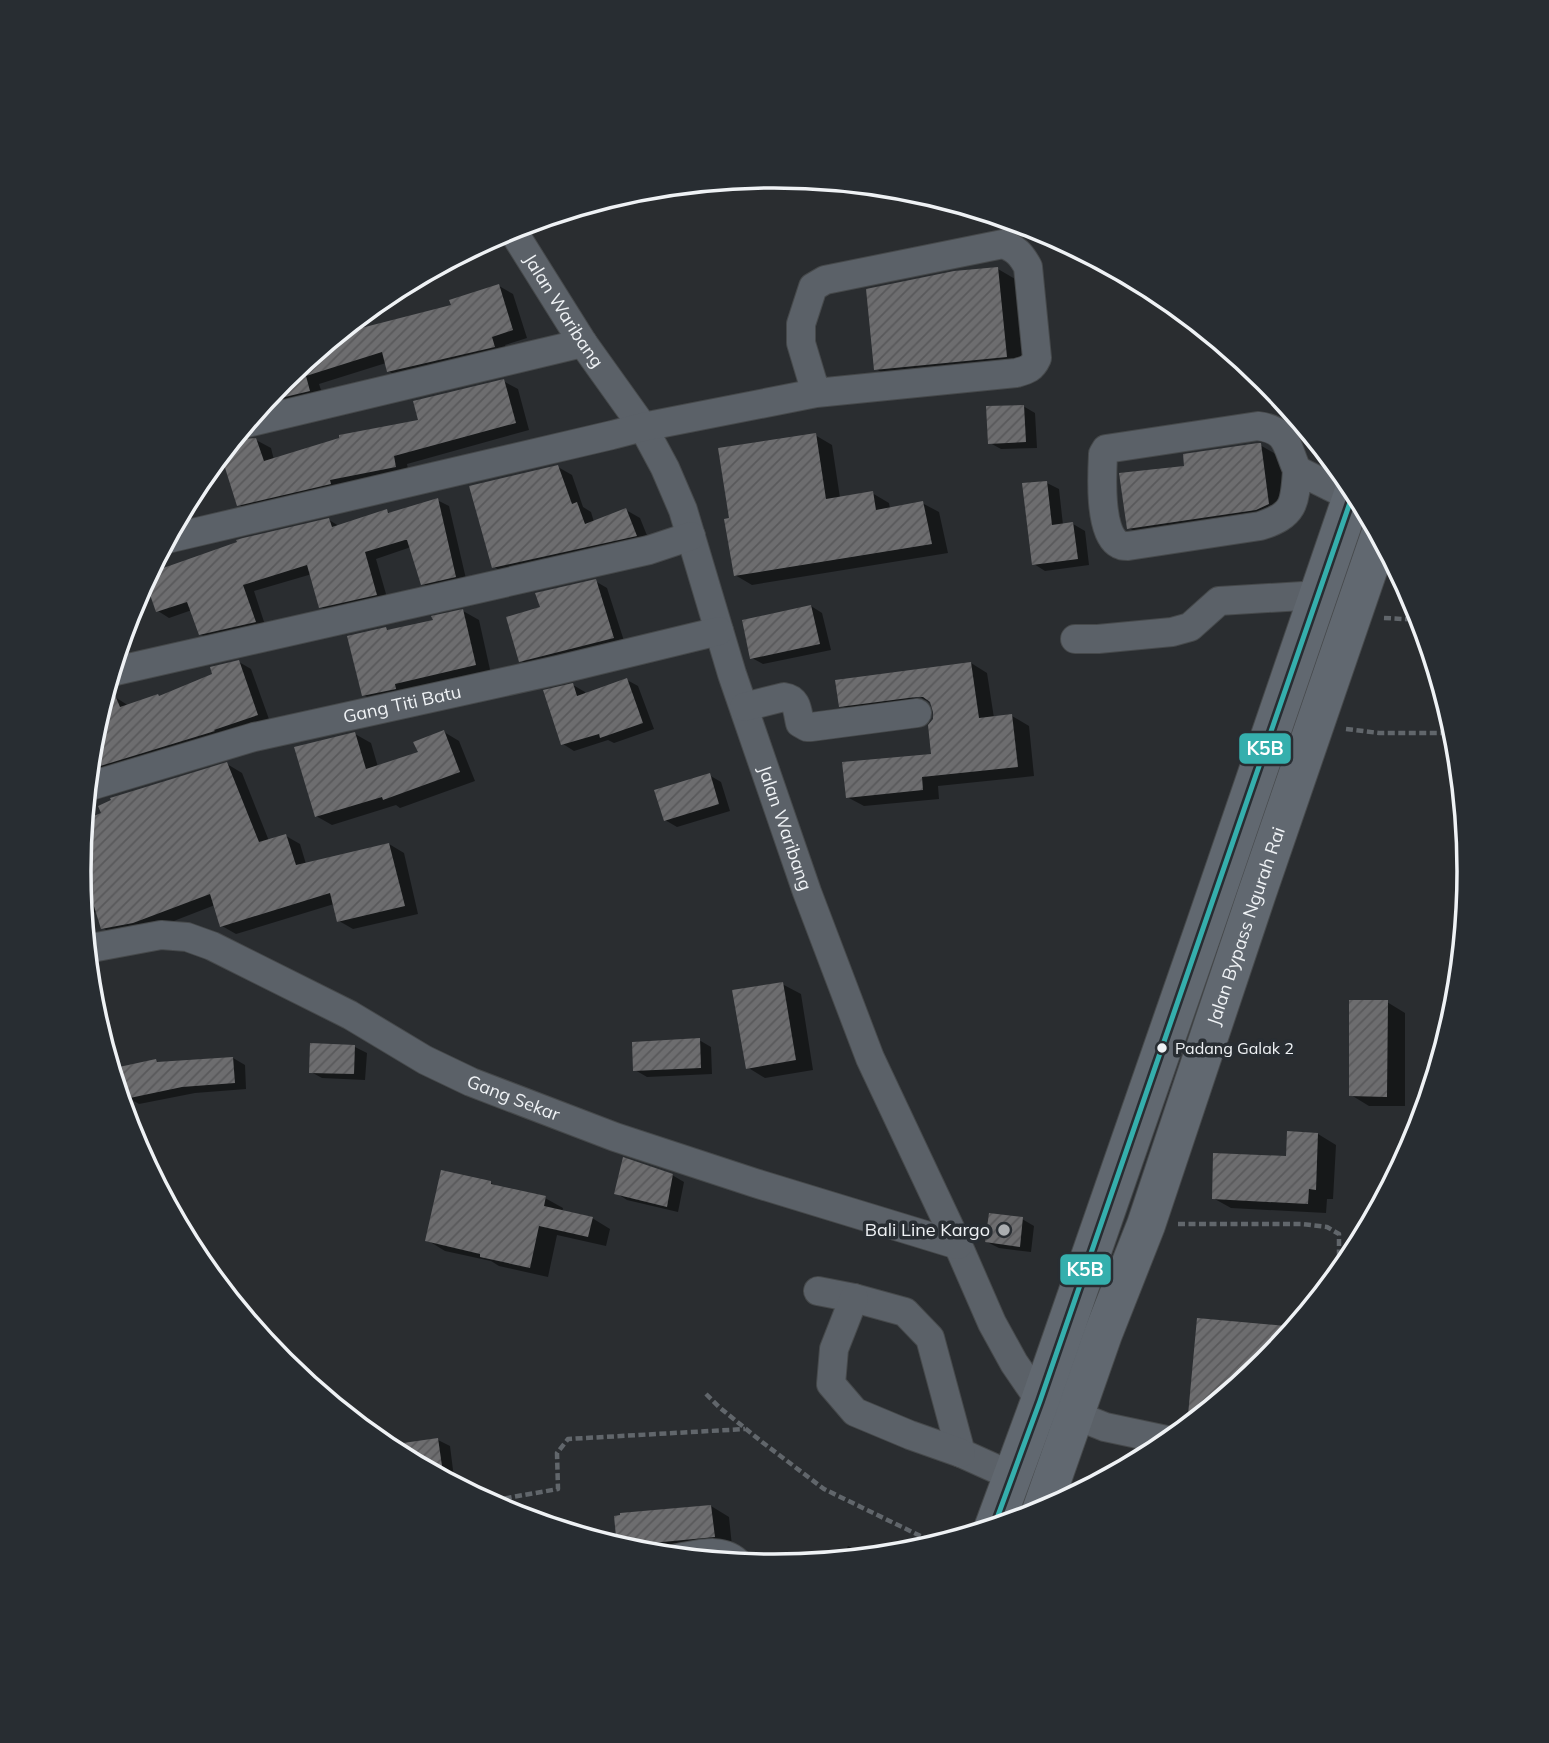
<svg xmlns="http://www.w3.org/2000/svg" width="1549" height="1743" viewBox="0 0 1549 1743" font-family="Mulish,sans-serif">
<defs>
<pattern id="building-hatch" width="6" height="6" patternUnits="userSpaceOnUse" patternTransform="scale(1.75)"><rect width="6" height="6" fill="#6d6d6f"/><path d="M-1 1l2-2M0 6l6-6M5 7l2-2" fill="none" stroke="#59595b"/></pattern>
</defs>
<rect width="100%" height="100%" fill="#2a2d30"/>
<path fill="#0007" d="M646,188L648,199L627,203L615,196Z
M998,269L1022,283L1030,370L900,383L876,369Z
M499,286L513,294L527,338L505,345L508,355L403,379L388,371L386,363L319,384L324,399L250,419L283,379L349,325L358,322L368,328L453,306Z
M503,381L518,389L529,430L407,464L409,474L253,513L238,504L222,453L248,421L245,436L247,440H256L271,448L274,460L420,421Z
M1023,406L1035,413L1037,448L1001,449L990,443Z
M815,435L832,445L840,498L872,493L889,503L890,509L922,503L939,512L948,553L752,585L735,575L731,520Z
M1260,445L1284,459L1292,518L1153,542L1129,528L1186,467Z
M558,467L572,475L583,507L591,512L594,522L626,510L640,518L650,543L508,575L494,567Z
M1047,483L1059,489L1063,525L1073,524L1085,531L1089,565L1045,571L1034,564Z
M437,500L449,506L467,583L434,590L422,583L411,547L376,559L388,601L332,613L321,607L312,574L254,591L266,628L212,641L200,634L192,610L169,618L158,611L329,520L339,526L387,511L391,514Z
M595,581L607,588L625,644L532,667L520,660L542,609Z
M811,606L822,613L831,650L763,664L752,658Z
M463,611L479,620L491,674L380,704L364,695L386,629L390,631L435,621Z
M239,662L251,669L270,722L88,780L92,735L102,702L115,697L129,706L160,697L215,675Z
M971,663L987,673L994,718L1012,716L1029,726L1034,776L938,786L939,799L864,806L847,797L933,755L934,719L933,704L909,691L907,694L928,706L858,715L841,705Z
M627,680L638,686L654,729L614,743L608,740L574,751L563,744L573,685L585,692V695Z
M444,732L459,741L475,781L400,808L396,805L332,825L316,816L355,734L371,743L378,767L420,753Z
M227,764L242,773L269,841L286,836L300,844L306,864L389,844L404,853L418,914L353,929L339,921L334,904L236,934L222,926L215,905L148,931L117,937L103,928L97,911L83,917L79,871L84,822Z
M709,775L721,782L730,811L677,827L665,820Z
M782,984L801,994L813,1070L765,1078L747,1067Z
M1387,1002L1405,1013V1106H1369L1351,1095Z
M699,1040L711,1047L712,1074L647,1077L635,1070Z
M355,1047L367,1053L365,1080L322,1078L311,1072Z
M233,1058L245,1065L246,1089L195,1093L139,1104L127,1097L156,1061L160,1063Z
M1318,1134L1336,1145L1333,1199H1327L1326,1213L1231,1208L1213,1198L1288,1158Z
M672,1175L684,1182L678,1212L627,1200L616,1193Z
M491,1183L499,1187L545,1198L563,1208L562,1212L592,1218L610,1229L606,1246L557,1235L548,1277L499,1266L491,1261L445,1251L427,1240Z
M1022,1219L1034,1226L1031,1252L999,1248L987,1242Z
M438,1440L450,1446L455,1486L408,1461Z
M711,1506L729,1517L732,1546L657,1556L638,1554L619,1547L616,1518Z
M567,1527L578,1534L579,1536L554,1528Z
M848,1546L873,1558L841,1561Z"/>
<path fill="url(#building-hatch)" d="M998,267L1007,357L874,370L866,289L954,271Z
M499,284L513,330L492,337L495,347L387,372L382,352L306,376L310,391L264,402L283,379L358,318L361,328L451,305L449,300Z
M504,379L516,423L394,456L396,467L330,480L331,484L237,506L221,455L237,436L243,439L256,438L264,461L339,438V435L418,420L413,401Z
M1024,405L1026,442L988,444L986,406Z
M816,433L826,499L873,491L876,510L923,501L932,544L734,576L724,519L729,518L718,448Z
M1258,443H1261L1269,504L1256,510L1127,529L1119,473L1184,466L1183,454Z
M558,465L572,504L577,502L585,524L626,508L637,536L492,568L469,486Z
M1047,481L1052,525L1073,522L1078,559L1032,565L1022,483Z
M438,498L456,577L421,585L407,540H405L365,552L377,595L319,608L307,565L243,585L256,622L199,635L187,602L156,612L145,580L149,573L237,542L236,540L243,538L329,518L332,527L387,509L388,513Z
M596,579L614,638L519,662L506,617L540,607L535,593Z
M811,605L820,644L750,659L742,620Z
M463,609L476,665L395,684L396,689L362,696L347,636L386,627L387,630L433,620L431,616Z
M239,660L258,715L214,730L215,731L97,767L91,751L92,735L107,688H112L120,707L158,694L159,696L212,674L210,667Z
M971,662L979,718L1012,714L1018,767L922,777L923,790L846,798L842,762L931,754L928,725L933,719V712L930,702L923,697H916L839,707L835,680Z
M627,678L643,723L600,738L599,734L561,745L543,690L573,683L577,696Z
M444,730L460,772L383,800L382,797L315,817L294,747L355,732L366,769L418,752L413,742Z
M227,762L259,842L286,834L296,865L389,843L405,906L337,922L330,893L220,927L210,894L133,923L101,929L93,903L86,906L81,896L79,871L84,820L101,813L98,806L111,800L110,798Z
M710,773L719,804L664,821L654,790Z
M783,982L796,1060L746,1069L732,990Z
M1349,1000H1388L1387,1097L1349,1096Z
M700,1038L701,1068L633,1071L632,1042Z
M310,1043L355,1045L354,1074L309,1073Z
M233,1057L235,1083L182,1087L125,1099L119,1067L156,1059L157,1062Z
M1287,1131L1318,1133L1316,1190L1309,1189L1308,1204L1212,1199L1213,1153L1286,1156Z
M623,1157L673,1174L667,1207L614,1194Z
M441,1170L491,1181V1184L546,1196L544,1206L593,1217L588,1237L539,1226L530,1268L480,1257V1254L425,1241Z
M989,1213L1023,1217L1020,1247L985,1242Z
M1197,1318L1297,1327L1266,1364L1202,1416L1188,1415Z
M438,1438L444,1480L406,1460L403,1443Z
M711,1505L715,1537L652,1543V1545L617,1547L614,1516L620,1515V1513Z"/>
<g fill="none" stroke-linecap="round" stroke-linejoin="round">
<g stroke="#46494b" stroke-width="30">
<g id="minor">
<path id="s1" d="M511,228L583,343L643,427L665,468L683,510L732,674L807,892L870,1058L958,1245L992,1323L1014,1363L1040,1401L1105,1427L1171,1441"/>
<path d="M247,423L583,343"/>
<path d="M1297,470C1295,503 1295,515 1260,526L1128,546C1123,546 1121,546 1117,543C1099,530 1102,474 1103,454L1106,449L1258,426C1288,430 1286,445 1297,470L1351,497"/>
<path d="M167,539L612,435L643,427L816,393L1016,373C1027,370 1032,369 1037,358L1028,267C1021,254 1016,249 1003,244L825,280L813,287L801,324V343L816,393"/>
<path d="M1075,639H1098L1172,632L1190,627L1219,601L1319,595"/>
<path d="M111,672L649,550L691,536"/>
<path d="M744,707L784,697C798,699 797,711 800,723L807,727H811L917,713"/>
<path id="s2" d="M87,787L254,737L558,670L719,631"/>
<path id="s3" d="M86,949L161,935L187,937L212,946L350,1015L425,1060L471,1082L615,1137L755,1183L958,1245"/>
<path d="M818,1291L854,1298L905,1312L930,1338L961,1453L1012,1476"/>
<path d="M854,1298L834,1349L831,1384L855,1412L910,1435L961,1453"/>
<path d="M677,1558C697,1555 723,1546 739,1564"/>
</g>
</g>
<g stroke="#46494b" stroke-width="40">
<g id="highway">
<path id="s4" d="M1040,1514L1103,1334L1146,1225L1256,896L1380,535"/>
<path d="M993,1529L1040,1401L1205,926L1355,488"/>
</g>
</g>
<path stroke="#61666b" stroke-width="4.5" stroke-dasharray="7 3.5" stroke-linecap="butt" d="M1384,618L1422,620
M1346,729L1379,733H1456
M1178,1224H1302L1327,1227L1339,1234V1275
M706,1394L719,1407L762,1442L824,1489L939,1545
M484,1502L558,1489L557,1453L568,1439L745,1429"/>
<use href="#minor" stroke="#5b6168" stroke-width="28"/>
<use href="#highway" stroke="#616870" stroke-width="38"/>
<g stroke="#282d32" stroke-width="10">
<path id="bus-1" d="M993,1529L1040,1401L1355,488"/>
</g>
<use href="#bus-1" stroke="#35afad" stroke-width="5"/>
</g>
<circle fill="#eff2f5" stroke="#282d32" stroke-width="2.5" cx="1162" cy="1048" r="6"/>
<circle fill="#aaadb0" stroke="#282d32" stroke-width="2.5" cx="1004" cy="1230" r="7"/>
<g text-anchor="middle" stroke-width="7" stroke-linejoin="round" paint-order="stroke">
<g font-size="16" fill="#eff2f5" stroke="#282d32" text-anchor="start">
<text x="1175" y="1054">Padang Galak 2</text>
</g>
<g font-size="18" fill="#eff2f5" stroke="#282d32">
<text dy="6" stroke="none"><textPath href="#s1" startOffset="98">Jalan Waribang</textPath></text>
<text dy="6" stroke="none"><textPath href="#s2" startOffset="326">Gang Titi Batu</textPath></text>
<text dy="6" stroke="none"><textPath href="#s1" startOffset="665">Jalan Waribang</textPath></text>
<text dy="6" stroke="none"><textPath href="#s4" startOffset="623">Jalan Bypass Ngurah Rai</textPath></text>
<text dy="6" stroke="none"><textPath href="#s3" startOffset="467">Gang Sekar</textPath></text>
</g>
<g font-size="18" fill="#eff2f5" stroke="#282d32" text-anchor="end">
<text x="990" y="1236">Bali Line Kargo</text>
</g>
</g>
<path d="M0 0H1549V1743H0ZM91 871a683 683 0 1 1 1366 0a683 683 0 1 1-1366 0Z" fill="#282d32" fill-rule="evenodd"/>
<path fill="none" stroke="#eff2f5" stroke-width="3.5" d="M91 871a683 683 0 1 1 1366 0a683 683 0 1 1-1366 0Z"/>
<g stroke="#282d32" stroke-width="2.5">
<rect x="1238" y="732" width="54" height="33" rx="7" fill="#35afad"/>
<rect x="1059" y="1253" width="53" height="33" rx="7" fill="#35afad"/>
</g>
<g font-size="19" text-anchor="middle" font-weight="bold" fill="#fff">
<text x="1265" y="755">K5B</text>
<text x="1085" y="1276">K5B</text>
</g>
</svg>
